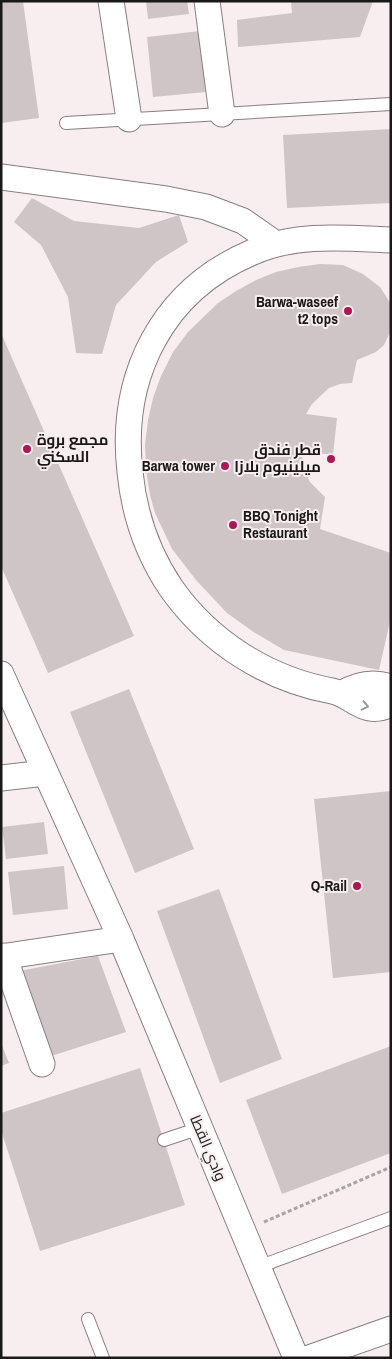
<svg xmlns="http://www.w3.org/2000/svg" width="392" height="1359" viewBox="0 0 392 1359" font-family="'Archivo Narrow',Cairo,sans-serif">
<rect width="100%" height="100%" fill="#f8eef0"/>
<path fill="#cfc5c7" d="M1,1H23L39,118L1,123Z
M146,1H187L189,14L148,19Z
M291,1H373L360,37L238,47L237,20L292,13Z
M200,31L206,92L153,97L147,37Z
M391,129V203L287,208L283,135Z
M32,198L74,221L139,228L179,215L188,242L156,262L116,305L102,354L76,353L68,297L41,245L14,222Z
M320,264L343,265L363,274L380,287L391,304V330L384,345L376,352L357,360L352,383L340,384L329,388L312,404L306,414L337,418L333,455L301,451L305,472L310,482L325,497L320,529L391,553V617L379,670L284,650L252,631L227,613L196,580L172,549L155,513L150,495L146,470L145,445L148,420L153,398L161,376L173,352L188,332L218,303L236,291L256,280L276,272L298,267Z
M1,333L134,636L48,673L1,566Z
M129,689L194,849L135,873L70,712Z
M391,791V972L333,978L314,799Z
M44,822L48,854L6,859L2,827Z
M64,866L68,909L13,915L8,872Z
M219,889L282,1059L220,1083L157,911Z
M98,956L126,1032L45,1058L14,972Z
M1,1043L9,1063L1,1066Z
M391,1046V1153L282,1194L246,1100Z
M140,1068L185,1205L40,1251L1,1130V1113Z"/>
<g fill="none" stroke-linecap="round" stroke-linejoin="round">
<g stroke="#877e80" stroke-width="14">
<path id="lane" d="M66,123L391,104
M164,1140L200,1128
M258,1267L391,1218
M88,1319L103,1358"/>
</g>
<g stroke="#877e80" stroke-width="27">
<path id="street" d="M111,1L129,119
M207,1L222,114
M1,177L166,199L206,207L243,221L276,244
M391,240C344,238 297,233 253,252C162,290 119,376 130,472C134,513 148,554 171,588C209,642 267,679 332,691C353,695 364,718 391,704
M1,674L121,939L296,1358
M343,693C358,684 373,681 391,687
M1,778L45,773
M4,956L42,1064
M1,957L121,939
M309,1358L391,1329"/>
</g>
<path stroke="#aba3a5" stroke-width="3" stroke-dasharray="4 2.5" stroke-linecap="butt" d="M264,1222L391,1167"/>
<use href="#lane" stroke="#fff" stroke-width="12"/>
<use href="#street" stroke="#fff" stroke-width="25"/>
</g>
<defs><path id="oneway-chevron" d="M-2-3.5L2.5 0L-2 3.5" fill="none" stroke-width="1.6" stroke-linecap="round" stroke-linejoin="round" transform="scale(1.25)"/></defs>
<use stroke="#989798" href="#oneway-chevron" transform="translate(365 706) rotate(13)"/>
<g fill="#a91955" stroke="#f8eef0" stroke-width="2">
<circle cx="348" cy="311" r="5"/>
<circle cx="27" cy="449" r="5"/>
<circle cx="331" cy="459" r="5"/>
<circle cx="225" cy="466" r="5"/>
<circle cx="233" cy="525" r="5"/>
<circle cx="357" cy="886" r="5"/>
</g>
<g text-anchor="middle" stroke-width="4" stroke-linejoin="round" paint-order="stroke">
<g font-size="15" font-weight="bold" fill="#1b1819" stroke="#f8eef0" text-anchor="end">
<text x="338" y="307">Barwa-waseef<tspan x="338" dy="17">t2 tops</tspan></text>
<text x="37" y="445" text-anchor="start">مجمع بروة<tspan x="37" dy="17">السكني</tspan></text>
<text x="321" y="455">قطر فندق<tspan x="321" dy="17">ميلينيوم بلازا</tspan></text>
<text x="215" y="471">Barwa tower</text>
<text x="243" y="521" text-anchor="start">BBQ Tonight<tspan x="243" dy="17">Restaurant</tspan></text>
<text x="347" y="891">Q-Rail</text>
</g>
<g font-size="15" fill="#1b1819" stroke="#f8eef0">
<text transform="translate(208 1148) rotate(67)" y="5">وادي القطا</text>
</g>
</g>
<rect width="392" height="1359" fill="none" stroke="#1b1819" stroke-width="5"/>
</svg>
